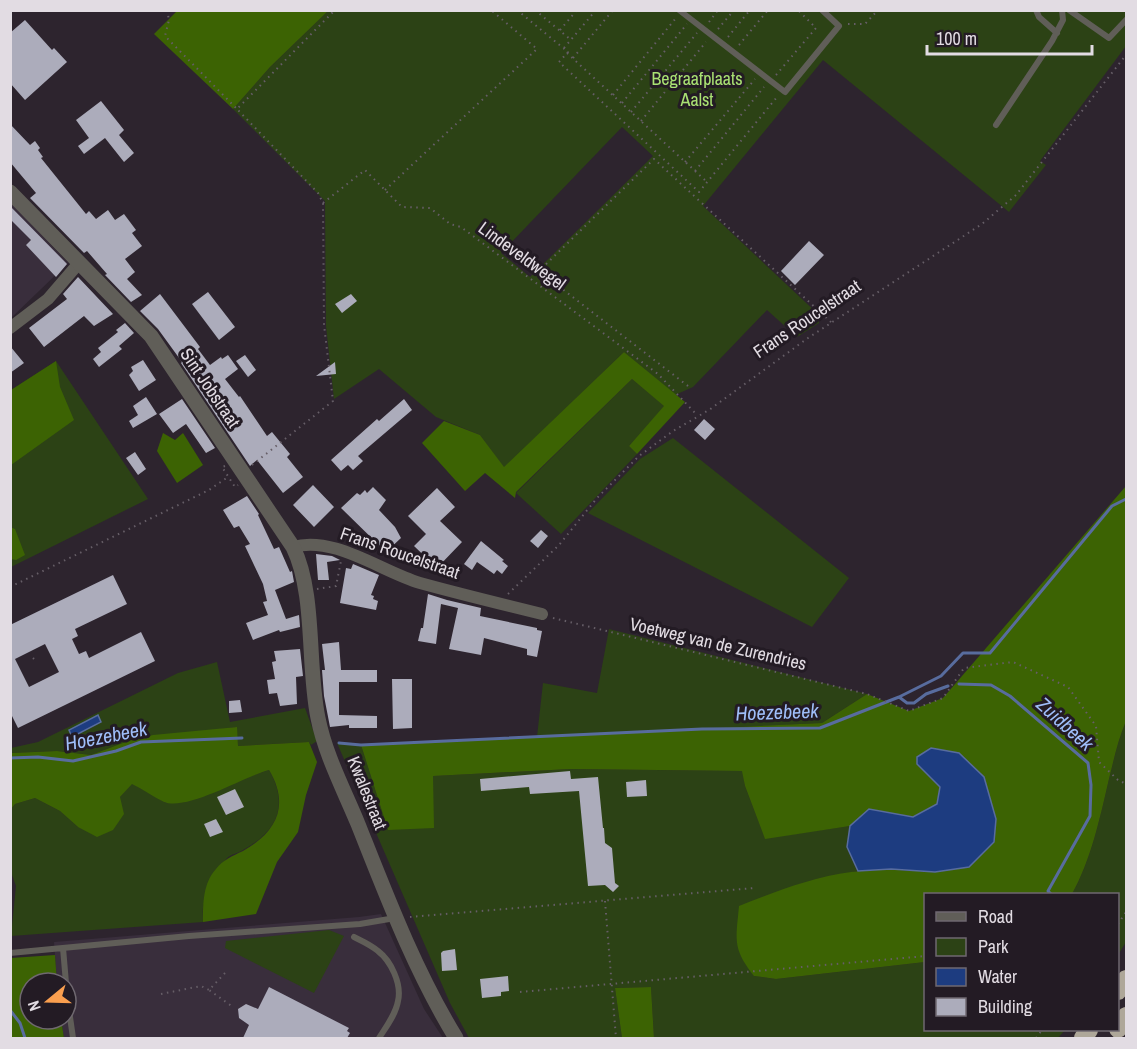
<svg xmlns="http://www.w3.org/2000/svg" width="1137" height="1049" viewBox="0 0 1137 1049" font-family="'Archivo Narrow',sans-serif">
<rect width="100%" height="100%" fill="#2d242e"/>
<path fill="#392e3c" d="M11,203L68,263L11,318Z
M381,914L424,1009L443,1038H64L61,1019H66V983H57L54,942L359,917Z"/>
<path fill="#2c4215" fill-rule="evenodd" d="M328,11H1126V46L1040,161L1046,165L1009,212L823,60L703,206L819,315V323L797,337L767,310L693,387L675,395L624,352L504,468L480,435L436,417L379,369L334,399L326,326L325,201L233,109L270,67ZM622,127L653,156L530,277L501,253Z
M56,361L148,499L11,567V390Z
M632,379L665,406L629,446L637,454L561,534L516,493Z
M673,438L849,578L812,627L588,513L640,459Z
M609,629L867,694L822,723L537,737L543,683L597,693Z
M217,662L230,722L305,708L317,741L311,745L309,742L238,746L236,727L128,741L91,755L57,751L11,753V748L38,742L178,673Z
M1126,721V942L1118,955V894H1072C1091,860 1100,818 1109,779C1114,759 1118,740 1126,721Z
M337,743L361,745L388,830L432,776L571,769L743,771L745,786L765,838L850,826L847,847L858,871L817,879L754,976L776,979L925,962L926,1030H1065L1058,1038H654L651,987L615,988L622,1038H469L450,1003Z
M269,770C289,805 278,831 243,850C239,853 231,854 227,858C223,862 206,898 204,904C202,909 203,916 203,922L11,936L16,886L11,872L10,810L15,804L35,798L60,811L78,827L120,797L132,783L166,803Z
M329,930L344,936L314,993L225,948L226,941Z"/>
<path fill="#3c6303" d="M177,11V10L328,11L270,67L233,109L154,34Z
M624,352L685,402L637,454L629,446L664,406L632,379L516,492L515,498L485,473L465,491L422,443L444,421L480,435L504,467Z
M56,361L60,387L74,420L11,465V390Z
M163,433L175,440L183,433L203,465L177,483L157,451Z
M1126,486V721C1118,740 1114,759 1109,779C1100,818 1091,860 1072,894H926L925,962L776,979L754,976C732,948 736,940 739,906C775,892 812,877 851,872C879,868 907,870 935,872L996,819L917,764L940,787L937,804L913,817L869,809L850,826L765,839L745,786L742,771L571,769L433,776L434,828L388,830L361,745L822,723L867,694L909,711L943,698Z
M10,527L15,529L25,555L16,560L11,559Z
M237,727L238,746L309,742L317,762L306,795L298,832L277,862L256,914L203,922C203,904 203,883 216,869C223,860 232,856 243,851C277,832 290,805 269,770C243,777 188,811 164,802C153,797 143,789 132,784L120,797L124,814L113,830L97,837L78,827L60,811L35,798L15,804L11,809V753L57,751L91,755L128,741L153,735Z
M55,955L57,983H30V1019H61L64,1038H11V958Z
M651,987L654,1038H622L615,988Z"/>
<path fill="#1d3c80" stroke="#586c9e" stroke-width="1.5" d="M98,715L101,722L72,737L69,730Z
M931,748L959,753L984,777L996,819L994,842L969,867L935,872L891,869L858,871L847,847L850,826L869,809L913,817L937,804L940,787L917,764V757Z"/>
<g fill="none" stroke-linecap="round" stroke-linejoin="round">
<path stroke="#586c9e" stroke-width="3" d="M959,684L991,685L1010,696L1088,763L1091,785L1090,816L1048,891L1051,894
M899,697L907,703H914L926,694L948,686
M339,743L361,745L702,729L820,728L899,697L941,676L963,653H990L1112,506L1126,499
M10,758L38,757L73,761L116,751L141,742L242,738
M10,1010L20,1023L25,1038"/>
</g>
<path fill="#acacbb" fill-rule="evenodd" d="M25,20L52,50L54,48L67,62L25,100L10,83V33Z
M101,101L124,130L119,135L134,153L124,162L105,138L84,154L78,146L89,138L76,120Z
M10,124L30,145L35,141L40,148L38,150L43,157L41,158L86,214L89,211L96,219L108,210L115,220L124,214L136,230L132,233L142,246L125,259L135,272L127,279L142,295L131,302L105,275L107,274L87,251L84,253L30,198L36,193L10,162Z
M10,206L67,264L56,277L26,245L31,240L10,219Z
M809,241L824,255L795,285L781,271Z
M78,277L113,314L94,326L84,316L44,347L29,328L67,299L63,294Z
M208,292L235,327L219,340L192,304Z
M160,294L200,347L198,349L210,365L221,357L222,359L228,355L238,369L225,379L239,397L240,396L267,436L272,432L290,454L287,457L303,477L283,493L257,460L250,466L181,363L182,362L158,329L140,311Z
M351,294L357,301L342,313L335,304Z
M125,323L134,333L119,346L122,349L99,367L93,359L101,352L98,348L118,332L116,330Z
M10,346L24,363L10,373Z
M245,355L256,370L248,377L236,361Z
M143,360L156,380L139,391L129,375L133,371L131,367Z
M335,362L336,374L316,376Z
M146,397L157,414L133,428L129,421L138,415L133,406Z
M182,399L215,448L206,453L186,424L173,433L159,414Z
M404,399L412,410L358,456L363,461L353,470L348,465L341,471L331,460L377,419L379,421Z
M704,419L715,429L705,440L694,430Z
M135,452L146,469L138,475L126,458Z
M313,485L334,507L314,527L293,505Z
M373,487L386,500L379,510L395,527L401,538L386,552L341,508L357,493L360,495L365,490L367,493Z
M437,488L455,507L440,521L462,542L437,568L414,546L426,534L408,516Z
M247,496L259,514L258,515L274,549L279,547L290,572L292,571L294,582L275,590L286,619L299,615L300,627L280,632L279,630L253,640L246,623L268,615L263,602L267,601L263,584L245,546L250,544L239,526L234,528L223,510Z
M541,530L548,536L538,548L530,541Z
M481,541L504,560L502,561L508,566L502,574L497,570L494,574L477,562L472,570L464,564Z
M316,554L332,556L340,560L327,562L329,580H318Z
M353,564L379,575L371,595L374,596L373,599L378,601L376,610L340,603L346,568L351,569Z
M113,575L127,604L75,629L78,636L72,639L79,654L86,651L89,658L141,632L155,661L18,728L10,712V625ZM45,644L59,672L29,687L15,659Z
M428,594L447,600L481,608L480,616L537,628V630L542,631L537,657L527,655V649L484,638L481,655L449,649L458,608L441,604L436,644L418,641L421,628H423Z
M339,642L341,670H377V682H339V715L377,716V728H349V725L330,727L324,696L322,670H325L322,644Z
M300,649L303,676L296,677L297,704L280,706L277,693L269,694L267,680L275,679L272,662L276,661L274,651Z
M392,679H412V728L393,729Z
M240,700L242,712L229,713V701Z
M570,771L571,779L598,777L603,828H604L605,843L612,848L615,883L619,886L613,892L605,885L588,886L579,791L530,794L529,787L481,791L480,779Z
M646,780L647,796L627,797L626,782Z
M235,789L244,807L226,815L217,797Z
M216,819L223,832L210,837L204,824Z
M455,949L457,970L442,971L441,953L443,951Z
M508,976L509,991L501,992V996L482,998L480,979Z
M269,987L349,1028L347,1031L350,1033L347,1038H243L249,1025L239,1018L238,1009L246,1004L258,1009Z"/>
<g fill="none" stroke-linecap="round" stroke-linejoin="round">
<path stroke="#665e67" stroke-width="2" stroke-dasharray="1.5 4.5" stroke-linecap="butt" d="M167,10L169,20L165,36L237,109
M517,10L568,52L559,62L699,192L777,97
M535,10L571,40
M10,13L14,10
M709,22L718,10
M848,24H865L878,10
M718,29L734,10
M560,30L577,10
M728,37L750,10
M739,45L768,10
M564,48L596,10
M567,53L707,182
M573,58L613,10
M776,75L816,28L798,10
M613,95L676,18
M622,103L687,24
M631,112L697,33
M641,121L706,42
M685,162L755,79
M695,171L764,87
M385,190L537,49L491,10
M323,203L365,170L402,207L430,208L450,224L461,227L658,374L697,415
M688,386L539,271L654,159L832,323
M252,465L333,401L324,325L323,203L318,193L237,109L335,10
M225,466L222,467L235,487L238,485
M10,587L209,490L228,477
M317,589L336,586L341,561
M508,594L559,545L597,498L639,456L673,431L709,410L808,338L982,224L1016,195L1126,55
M553,618L867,694L909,711L943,698L964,668L1013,662L1068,687L1096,726L1099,762L1118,780L1126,784
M33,658L34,659
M605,901L616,1038
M410,917L754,888
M1118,924L1126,912
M225,973L209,990L233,1007
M520,992L926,956
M161,994L201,986L209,990
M1036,1038L1042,1030"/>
<path stroke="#605e58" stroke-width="6" d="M679,10L785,92L839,26L822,10
M1036,10L1039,17L1057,33
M1069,10L1109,38L1126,20
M996,125L1052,41L1063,20L1062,10
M354,937C362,941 371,945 378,951C391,961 402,984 398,1001C396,1014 386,1027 379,1038
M63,948L66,983
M10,953L189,936L360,924L395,918
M66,989L73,1038"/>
<path stroke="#605e58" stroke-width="12" d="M10,328L48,299L79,263
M293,547C334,535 382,572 420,583C460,594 501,604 542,614"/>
<path stroke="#605e58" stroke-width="15" d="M10,192L151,336L293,547C316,594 307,666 318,718C325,754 344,790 358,824C387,897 415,971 456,1038"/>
<path stroke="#aea799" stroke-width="18" d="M1118,991L1126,979
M1118,1029L1126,1016
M1083,1038L1089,1030"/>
</g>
<g text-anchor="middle" stroke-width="6" stroke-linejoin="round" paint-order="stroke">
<g font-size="18" fill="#a9e173" stroke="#231b24">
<text x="697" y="85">Begraafplaats<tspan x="697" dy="21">Aalst</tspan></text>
</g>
<g font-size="18" fill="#e2dce3" stroke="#231b24">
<text transform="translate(522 256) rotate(36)" y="6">Lindeveldwegel</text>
<text transform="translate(807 319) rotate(-34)" y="6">Frans Roucelstraat</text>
<text transform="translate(210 388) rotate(56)" y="6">Sint Jobstraat</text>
<text transform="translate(400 553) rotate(19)" y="6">Frans Roucelstraat</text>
<text transform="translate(718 644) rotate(13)" y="6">Voetweg van de Zurendries</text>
<text transform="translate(367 793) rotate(68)" y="6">Kwalestraat</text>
</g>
<g font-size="20" font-style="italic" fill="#9fbef9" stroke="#231b24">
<text transform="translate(777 712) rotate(-2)" y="7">Hoezebeek</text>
<text transform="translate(1065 724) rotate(42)" y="7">Zuidbeek</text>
<text transform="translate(106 736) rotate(-11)" y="7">Hoezebeek</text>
</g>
</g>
<rect width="1137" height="1049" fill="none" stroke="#e2dce3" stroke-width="24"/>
<rect x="924" y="893" width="195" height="138" fill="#231b24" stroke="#6f6870" stroke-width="1.5"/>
<rect x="936" y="912" width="30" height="9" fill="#605e58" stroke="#6f6870" stroke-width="1.5"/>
<text x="978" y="923" font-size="18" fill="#e2dce3">Road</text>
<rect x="936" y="938" width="30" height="18" fill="#2c4215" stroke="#6f6870" stroke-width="1.5"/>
<text x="978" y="953" font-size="18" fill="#e2dce3">Park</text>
<rect x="936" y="968" width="30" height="18" fill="#1d3c80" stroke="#6f6870" stroke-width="1.5"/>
<text x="978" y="983" font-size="18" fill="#e2dce3">Water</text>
<rect x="936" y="998" width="30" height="18" fill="#acacbb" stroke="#6f6870" stroke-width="1.5"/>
<text x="978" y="1013" font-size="18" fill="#e2dce3">Building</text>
<g transform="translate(48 1001) rotate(251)"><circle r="28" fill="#231b24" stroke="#6f6870" stroke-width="1.5"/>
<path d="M0-4.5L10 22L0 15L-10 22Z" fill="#fa9f4f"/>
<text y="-9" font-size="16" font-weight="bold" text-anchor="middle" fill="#e2dce3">N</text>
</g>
<path d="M927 45v9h165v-9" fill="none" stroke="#e2dce3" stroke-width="3"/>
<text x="936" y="45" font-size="18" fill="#e2dce3" stroke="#231b24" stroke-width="4.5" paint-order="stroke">100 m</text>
</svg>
